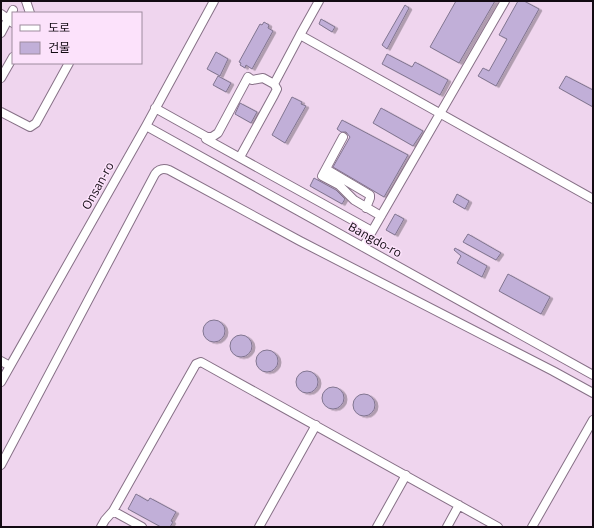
<svg xmlns="http://www.w3.org/2000/svg" width="594" height="528" viewBox="0 0 594 528" font-family="'Open Sans','Noto Sans KR',sans-serif">
<defs>
<filter id="shadow"><feDropShadow dx="3" dy="1.5" stdDeviation="0" flood-color="#0004"/></filter>
</defs>
<rect width="100%" height="100%" fill="#efd5ee"/>
<path fill="#c1afd8" stroke="#817590" filter="url(#shadow)" d="M456,1H495L459,63L430,47Z
M518,1H524L539,9L496,86L478,76L483,68L489,71L507,39L499,35Z
M405,5L409,8L387,49L382,45Z
M321,19L335,27L332,32L319,24Z
M264,22L269,25L268,28L273,31L252,69L246,65L245,68L240,65L241,63L239,62L260,24L262,25Z
M216,52L228,59L220,76L207,69Z
M387,54L412,67L415,62L448,80L440,95L382,64Z
M218,76L231,83L226,92L213,85Z
M566,76L593,90V107L559,88Z
M292,97L302,102L301,104L306,106L285,143L272,135Z
M240,103L257,112L251,123L235,114Z
M381,108L423,131L413,146L373,123Z
M342,120L408,155L384,197L333,167L350,137L346,132H341L337,129Z
M314,178L336,190L345,199L342,204L310,186Z
M457,194L469,201L465,209L453,202Z
M395,214L404,219L395,235L386,230Z
M468,234L501,253L496,260L463,242Z
M455,248L487,266L482,277L457,263L461,256L454,250Z
M508,274L550,297L541,314L499,291Z
M203 331a11 11 0 1 1 22 0a11 11 0 1 1-22 0Z
M230 346a11 11 0 1 1 22 0a11 11 0 1 1-22 0Z
M256 361a11 11 0 1 1 22 0a11 11 0 1 1-22 0Z
M296 382a11 11 0 1 1 22 0a11 11 0 1 1-22 0Z
M322 398a11 11 0 1 1 22 0a11 11 0 1 1-22 0Z
M353 405a11 11 0 1 1 22 0a11 11 0 1 1-22 0Z
M136,494L148,501L150,498L176,512L171,521L173,522L170,527H161L128,509Z"/>
<g fill="none" stroke-linecap="round" stroke-linejoin="round">
<g stroke="#877187" stroke-width="10">
<path id="minor" d="M26,1L30,13
M319,1L300,35L593,199
M1,14L13,23
M1,33L13,10
M1,78L13,57
M155,108L207,137H212L218,133L248,77L252,80L263,78L274,84L300,35
M1,112L30,127L36,123L69,63
M146,126L593,375
M343,137L322,176L339,185L354,200L381,216
M207,138L206,139L372,231
M240,157L274,95L277,89L274,84
M326,169L370,195V198L366,208
M363,247L505,1
M1,361L10,366
M1,382L146,126L214,1
M1,465L155,174C159,169 163,168 169,170L300,241L553,371L593,393
M113,511L142,527
M101,527L105,520L113,511L196,364L201,362L498,527
M259,527L316,425
M377,527L406,475
M447,527L459,505
M532,527L593,420"/>
</g>
<use href="#minor" stroke="#fff" stroke-width="8"/>
</g>
<g text-anchor="middle" stroke-width="3" stroke-linejoin="round" paint-order="stroke">
<g font-size="12" fill="#120a12" stroke="#fce2fb">
<text transform="translate(98 186) rotate(-61)" y="4">Onsan-ro</text>
<text transform="translate(375 240) rotate(29)" y="4">Bangdo-ro</text>
</g>
</g>
<rect width="594" height="528" fill="none" stroke="#120a12" stroke-width="4"/>
<rect x="12" y="12" width="130" height="52" fill="#fce2fb" stroke="#9e8c9e"/>
<rect x="20" y="25" width="20" height="6" fill="#ffffff" stroke="#9e8c9e"/>
<text x="48" y="32" font-size="12" fill="#120a12">도로</text>
<rect x="20" y="42" width="20" height="12" fill="#c1afd8" stroke="#9e8c9e"/>
<text x="48" y="52" font-size="12" fill="#120a12">건물</text>
</svg>
